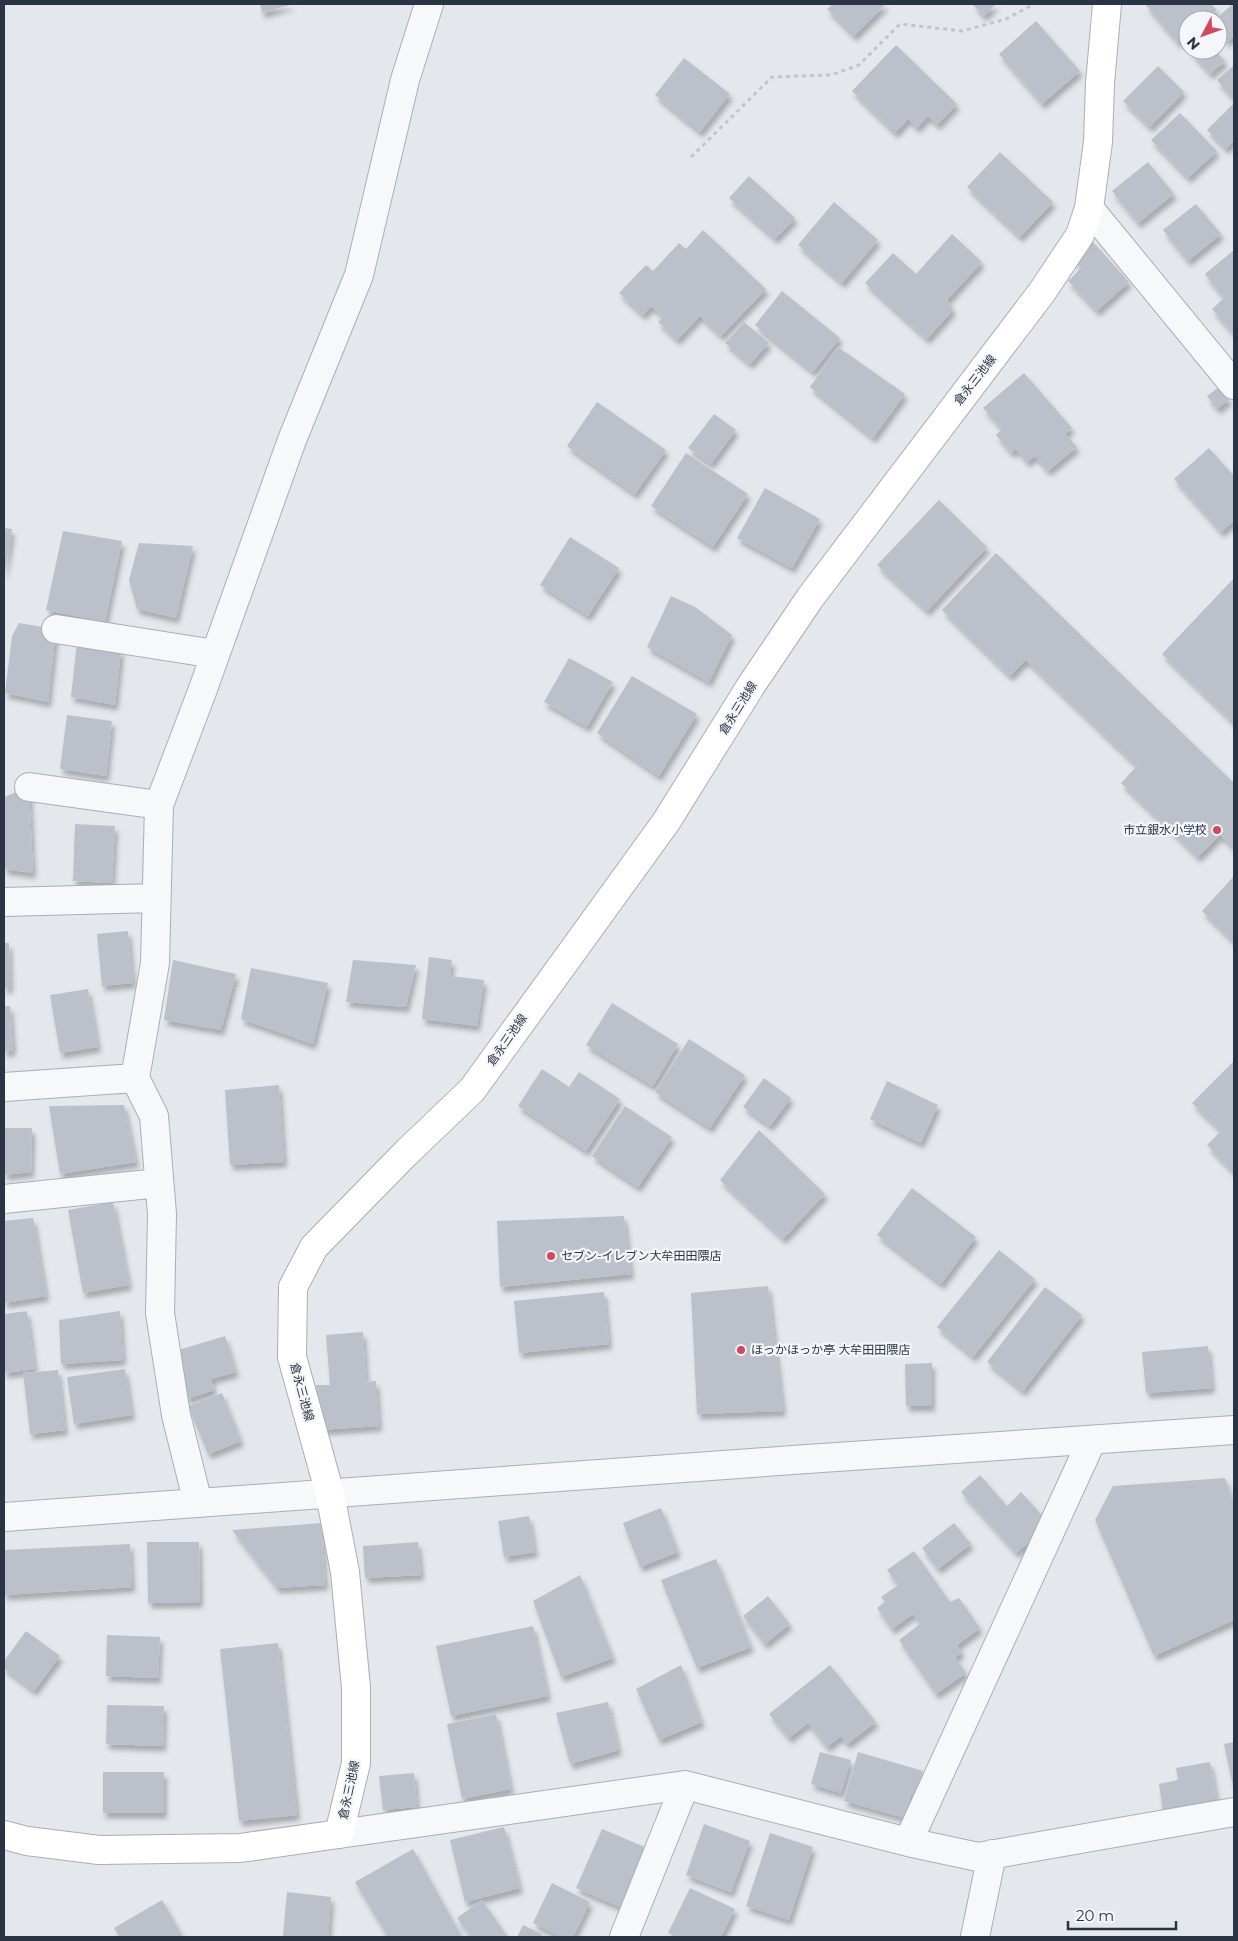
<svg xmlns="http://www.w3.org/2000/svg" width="1238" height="1941" viewBox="0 0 1238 1941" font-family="Montserrat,'Noto Sans JP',sans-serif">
<defs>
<filter id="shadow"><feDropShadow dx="3" dy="5.5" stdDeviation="2.5" flood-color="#0004"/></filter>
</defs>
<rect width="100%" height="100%" fill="#e4e7ec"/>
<path fill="#bbc0ca" filter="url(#shadow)" d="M260,4H293L262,13Z
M833,4H886L854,36L827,9Z
M972,4H996L984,16Z
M1145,4H1211L1217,10L1205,20H1188V34L1178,43Z
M1233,4H1234V36L1227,42L1218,31V20H1214Z
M1036,21L1080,71L1042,104L999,54Z
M896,45L957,104L937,125L928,116L917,128L908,119L895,133L852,91Z
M1189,50H1215L1225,61L1210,74Z
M684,58L730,94L700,132L655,95Z
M1234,65V99L1217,80Z
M1158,66L1184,92L1150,127L1123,101Z
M1234,103V140L1226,149L1207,130Z
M1180,113L1217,151L1188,178L1151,140Z
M1000,152L1053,202L1020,237L967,187Z
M1148,162L1174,194L1138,223L1112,191Z
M749,176L795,218L775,239L729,198Z
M834,202L878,240L842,283L798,245Z
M1196,204L1221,234L1188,261L1163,230Z
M703,230L766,289L721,336L700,316L677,340L658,322L663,317L651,306L643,315L619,293L646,265L653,271L679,243L686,249Z
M952,234L982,262L947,300L953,310L927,339L865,283L893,253L916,274Z
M1093,242L1129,282L1097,311L1068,281L1081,268L1074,260Z
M1234,250V332L1233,333L1212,309L1224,298L1205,274Z
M782,291L840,338L813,372L755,325Z
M744,322L769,343L750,364L725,343Z
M838,347L905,394L873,438L810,387Z
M1024,373L1072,428L1065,434L1077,447L1048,471L1035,456L1027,462L1016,449L1011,453L996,435L1002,429L983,408Z
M1219,387L1229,400L1217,409L1207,396Z
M597,402L666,450L635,494L567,446Z
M714,414L736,430L711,464L688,448Z
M1209,448L1234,476V521L1221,532L1174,479Z
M686,453L748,494L713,547L651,506Z
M765,488L820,519L792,568L737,538Z
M939,500L987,547L927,611L877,565Z
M4,528L12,529L5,573H4Z
M63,531L122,541L105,622L46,610Z
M570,537L619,568L588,616L540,585Z
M139,543L193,546L176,618L137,609L129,580Z
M996,553L1234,783V844L1232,847L1220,835L1198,857L1121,783L1137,766L1026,660L1010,676L942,610Z
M1234,578V723L1162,654Z
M671,596L695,607L732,635L709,682L647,647Z
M19,623L56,629L48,702L5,693L12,636Z
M77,641L121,650L115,705L71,697Z
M569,658L613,682L587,727L544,702Z
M632,676L697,714L659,776L597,733Z
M67,715L112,721L106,776L60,769Z
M29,787L33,873L4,869V797Z
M75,824L115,826L112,883L73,881Z
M1234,876V942L1202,911Z
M128,931L133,983L102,986L97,934Z
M4,943H9L10,988H4Z
M429,957L452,960L450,976L484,980L477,1026L422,1019Z
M173,960L236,974L221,1030L164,1020Z
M353,960L416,965L406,1007L346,1002Z
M251,968L328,983L313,1044L241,1019Z
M88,989L98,1047L60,1053L50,995Z
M612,1003L678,1044L653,1086L586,1045Z
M4,1006H10L13,1050L4,1052Z
M689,1039L745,1075L710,1128L655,1092Z
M1234,1061V1173L1207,1145L1221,1131L1192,1103Z
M542,1069L569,1087L579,1072L620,1099L586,1151L518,1106Z
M764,1078L791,1098L770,1126L743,1107Z
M887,1081L938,1105L921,1143L870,1119Z
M279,1085L284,1162L230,1165L225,1090Z
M124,1105L136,1162L60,1174L49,1106Z
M625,1106L672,1137L638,1187L592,1156Z
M4,1128H32L31,1172L4,1175Z
M759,1130L825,1194L783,1239L720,1180Z
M912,1188L976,1237L941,1284L877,1235Z
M113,1202L129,1285L83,1293L68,1210Z
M624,1216L631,1274L500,1287L497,1221Z
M33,1218L46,1296L4,1303V1221Z
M999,1250L1035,1279L973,1357L937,1327Z
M768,1286L783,1411L697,1414L691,1293Z
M1045,1287L1082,1315L1023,1391L987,1362Z
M604,1292L609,1344L519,1353L514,1301Z
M27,1311L35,1369L4,1373V1314Z
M120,1311L123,1360L61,1364L59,1320Z
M363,1332L366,1382L376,1381L379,1426L319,1430L316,1385H330L326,1335Z
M225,1336L236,1372L211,1379L214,1390L187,1399L172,1352Z
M1208,1346L1212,1388L1146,1393L1142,1352Z
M932,1363V1406H906L905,1364Z
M125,1369L132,1415L74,1424L67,1377Z
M58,1370L65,1430L30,1434L23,1373Z
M222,1393L241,1441L208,1454L188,1406Z
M980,1475L1007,1506L1021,1492L1050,1524L1016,1553L961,1492Z
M1225,1478L1234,1505V1620L1154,1656L1095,1520L1113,1486Z
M661,1508L678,1552L640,1567L623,1523Z
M529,1516L535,1552L504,1557L498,1521Z
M321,1523L325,1585L277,1588L232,1530Z
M954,1523L971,1544L938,1569L922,1548Z
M147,1542H199L200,1602L148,1603Z
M418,1542L421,1575L365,1578L363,1546Z
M130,1544L132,1587L4,1595V1550Z
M914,1551L950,1602L959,1598L980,1628L957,1645L962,1652L955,1657L966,1673L936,1694L899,1640L920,1624L913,1614L892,1629L877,1608L885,1602L881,1597L898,1585L887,1570Z
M716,1559L751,1647L697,1668L661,1580Z
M580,1575L613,1658L561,1677L533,1601Z
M768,1596L790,1624L765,1644L743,1616Z
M533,1626L548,1696L451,1716L436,1646Z
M26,1631L60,1656L34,1691L4,1668V1661Z
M107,1635L160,1637L158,1678L106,1676Z
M278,1643L297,1815L239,1821L220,1649Z
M681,1665L702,1722L659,1740L636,1689Z
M830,1665L876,1722L847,1744L841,1736L827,1747L808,1723L789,1738L769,1714Z
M608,1702L619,1750L570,1764L556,1713Z
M107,1705L164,1706L163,1746L106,1744Z
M496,1714L511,1789L462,1799L447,1724Z
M1234,1742V1786H1233L1224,1744Z
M820,1752L851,1760L841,1793L811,1784Z
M858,1752L923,1771L916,1797L911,1795L905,1818L844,1801Z
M1210,1762L1217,1802L1163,1812L1159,1784L1178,1780L1176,1768Z
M103,1772H164V1813H103Z
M414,1773L417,1807L383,1810L379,1776Z
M704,1824L750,1841L731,1892L686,1875Z
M504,1827L520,1888L465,1902L450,1840Z
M602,1829L647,1848L623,1908L576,1888Z
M770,1833L813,1847L789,1920L746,1906Z
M413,1849L462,1937H388L355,1882Z
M552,1883L590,1902L573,1937H561L533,1923Z
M690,1888L735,1909L721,1937H677L668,1933Z
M287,1892L331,1897L328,1937H283Z
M162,1900L183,1937H120L114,1928Z
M482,1900L507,1936L505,1937H471L457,1918Z
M523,1925L542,1934L541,1937H517Z"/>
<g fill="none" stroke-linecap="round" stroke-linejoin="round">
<g stroke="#a9aeb7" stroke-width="30">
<path id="minor" d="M1089,208L1234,385
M56,629L215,654
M29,787L159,805
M4,902L156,898
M4,1087L135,1078
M4,1199L159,1183
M198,1503L176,1415L160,1313L162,1214L154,1116L135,1078L155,963L159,805L203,689L292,440L359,275L405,80L429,4
M339,1834L685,1785L908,1842L978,1857L1234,1812
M908,1842L1092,1440
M624,1937L685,1785
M975,1937L992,1854"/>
</g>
<g stroke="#a9aeb7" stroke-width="30">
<path id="tertiary" d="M4,1517L807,1459L1234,1430"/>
</g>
<g stroke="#a9aeb7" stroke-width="30">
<path id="secondary" d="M4,1835L27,1841L99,1850L240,1848L339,1834L356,1763V1688L345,1572L330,1494L292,1357L293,1287L314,1247L406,1153L472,1090L666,822L752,684L810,598L1042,292L1080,235L1089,208L1098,142L1100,83L1107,4"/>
</g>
<path stroke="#c2c5cb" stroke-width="3" stroke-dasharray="4 4" stroke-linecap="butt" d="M691,157L772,77L831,75L859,65L900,24L962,31L1006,19L1034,4"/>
<use href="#minor" stroke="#f7f8fa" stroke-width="28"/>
<use href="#tertiary" stroke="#f7f8fa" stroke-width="28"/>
<use href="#secondary" stroke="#fff" stroke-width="28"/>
</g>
<g fill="#d1495b" stroke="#f4f6f9" stroke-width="2">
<circle cx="1217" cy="830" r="5"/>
<circle cx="551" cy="1256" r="5"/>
<circle cx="741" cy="1350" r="5"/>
</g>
<g text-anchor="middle" stroke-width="4.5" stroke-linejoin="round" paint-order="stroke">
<g font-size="12" fill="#2b3445" stroke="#f4f6f9">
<text transform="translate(975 380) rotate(-52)" y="4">倉永三池線</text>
<text transform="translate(738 708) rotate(-58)" y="4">倉永三池線</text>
<text transform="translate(507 1040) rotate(-55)" y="4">倉永三池線</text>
<text transform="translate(302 1392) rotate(75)" y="4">倉永三池線</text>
<text transform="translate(349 1790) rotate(-78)" y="4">倉永三池線</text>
</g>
<g font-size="12" fill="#2b3445" stroke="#f4f6f9" text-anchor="start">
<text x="1207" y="834" text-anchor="end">市立銀水小学校</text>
<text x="561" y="1260">セブン-イレブン大牟田田隈店</text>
<text x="751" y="1354">ほっかほっか亭 大牟田田隈店</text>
</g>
</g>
<rect width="1238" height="1941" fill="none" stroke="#2b3445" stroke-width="10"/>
<g transform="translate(1203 35) rotate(229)"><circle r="24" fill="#f4f6f9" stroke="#a4a8b1"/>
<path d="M0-4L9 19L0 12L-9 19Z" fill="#d1495b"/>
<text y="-8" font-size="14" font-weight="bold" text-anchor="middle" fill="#2b3445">N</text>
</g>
<path d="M1068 1921v8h108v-8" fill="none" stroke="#2b3445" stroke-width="2.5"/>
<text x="1076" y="1921" font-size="15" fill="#2b3445" stroke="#f4f6f9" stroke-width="4" paint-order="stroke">20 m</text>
</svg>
